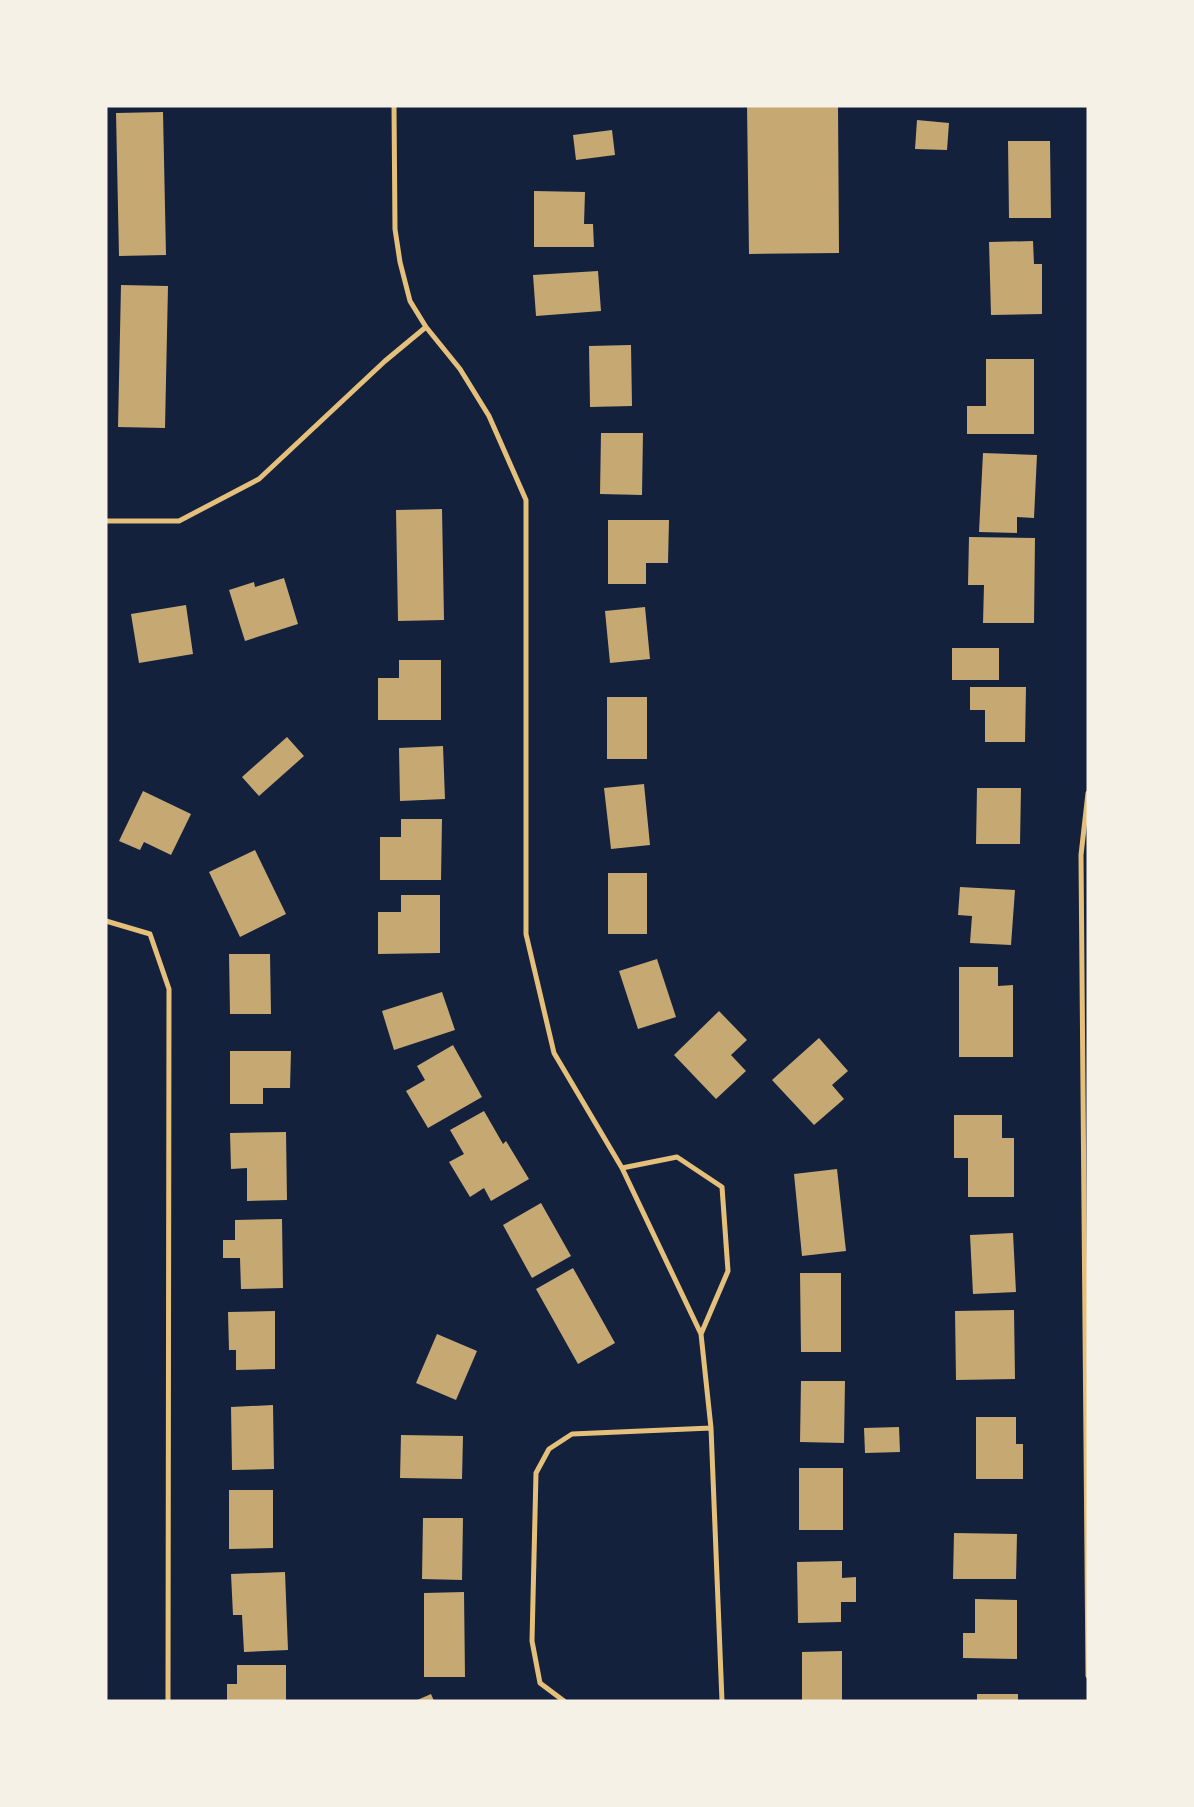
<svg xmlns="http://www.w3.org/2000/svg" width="1194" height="1807" viewBox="0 0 1194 1807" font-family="'Space Grotesk',sans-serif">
<rect width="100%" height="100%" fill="#14213d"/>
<path fill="#c6a872" d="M747,106H838L839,253L749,254Z
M163,112L166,255L119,256L116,113Z
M917,120L949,123L947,150L915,149Z
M612,130L615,155L576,160L573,135Z
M1008,141H1050L1051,218H1009Z
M534,191L585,192L584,224H593L594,247H534Z
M1033,241L1034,264H1042V314L991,315L989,242Z
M598,271L601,311L536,316L533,275Z
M121,285L168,286L165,428L118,427Z
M631,345L632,406L590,407L589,346Z
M986,359H1034V434H967V406H986Z
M601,433H643L642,495L600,494Z
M983,453L1037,455L1034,518L1017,517V533L979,532Z
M442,509L444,620L398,621L396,510Z
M608,520H669L668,563H646V584H608Z
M969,537L1035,538L1034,623H983L984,585H968Z
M284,578L298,624L245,641L229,590L254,582L255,587Z
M186,605L193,654L139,663L131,614Z
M645,607L650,659L610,663L605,611Z
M952,648H999V680H952Z
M399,660H441V720H378V678H399Z
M970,687H1026L1025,742H985V710H970Z
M607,697H647V759H607Z
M287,737L304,756L259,796L242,777Z
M443,746L445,799L400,801L399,748Z
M644,784L650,845L611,849L604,788Z
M977,788H1021L1020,844H976Z
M143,791L191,814L171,855L144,842L140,850L119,841Z
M401,819H442L441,880H380V837H401Z
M255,850L286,914L240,937L209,872Z
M608,873H647V934H608Z
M960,887L1015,890L1011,945L970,943L972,916L958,915Z
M401,895H440V953L378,954V912H401Z
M229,954H270L271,1014H230Z
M657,959L676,1017L638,1029L619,971Z
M959,967H998V986L1013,985V1057H959Z
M442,992L455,1030L394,1050L382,1011Z
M719,1011L747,1040L731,1055L746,1071L716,1099L674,1055Z
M819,1038L848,1071L832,1085L844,1099L814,1125L772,1080Z
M453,1045L482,1097L428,1128L406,1091L425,1080L417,1066Z
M230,1051H291L290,1088H263V1104H230Z
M484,1111L503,1144L506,1141L529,1179L491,1201L484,1188L470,1197L449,1162L464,1154L450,1130Z
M954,1115H1002V1138H1014V1197H968V1158H954Z
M286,1132L287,1200L247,1201V1168L231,1169L230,1133Z
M837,1169L846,1251L802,1256L794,1174Z
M541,1203L571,1256L532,1278L503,1225Z
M282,1219L283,1288L241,1289L240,1258H223V1240H235V1220Z
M1013,1233L1016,1292L973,1294L970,1235Z
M573,1268L615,1343L578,1364L536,1289Z
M800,1273H841V1352H801Z
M1014,1310L1015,1379L956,1380L955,1311Z
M275,1311V1369L236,1370V1350H229L228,1312Z
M437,1334L477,1351L456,1400L416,1383Z
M801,1381H845L844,1443L800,1442Z
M273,1405L274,1469L232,1470L231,1407Z
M976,1417H1016V1444H1023V1479H976Z
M899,1427L900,1452L865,1453L864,1428Z
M401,1435L463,1436L462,1479L400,1478Z
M799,1468H843V1530H799Z
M229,1490H273V1548L229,1549Z
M423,1518H463L462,1580L422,1579Z
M954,1533L1017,1534L1016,1579H953Z
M842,1561V1578L856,1577V1602H841V1622L798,1623L797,1562Z
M285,1572L288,1650L244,1652L242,1615H233L231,1574Z
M464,1592L465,1677H424V1593Z
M975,1599L1017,1600V1659L963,1658V1633H975Z
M842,1651V1701H802V1652Z
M237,1665H286V1701H227V1684H237Z
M431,1694L434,1701H415Z
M977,1694H1018V1701H977Z"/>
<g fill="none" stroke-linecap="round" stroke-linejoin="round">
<path stroke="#e5c07b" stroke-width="5" d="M394,106L395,229L400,262L410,301L426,327L460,369L489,416L526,500V934L554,1053L622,1168L701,1334L711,1428L722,1701
M106,521H179L259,479L385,361L426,327
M1088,793L1081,855L1088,1676
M106,921L150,934L169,989L168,1701
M622,1168L677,1157L722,1187L728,1271L701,1334
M564,1701L540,1683L532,1641L536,1473L549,1449L572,1434L711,1428"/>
</g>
<rect width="1194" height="1807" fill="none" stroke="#f6f1e7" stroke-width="215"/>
</svg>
